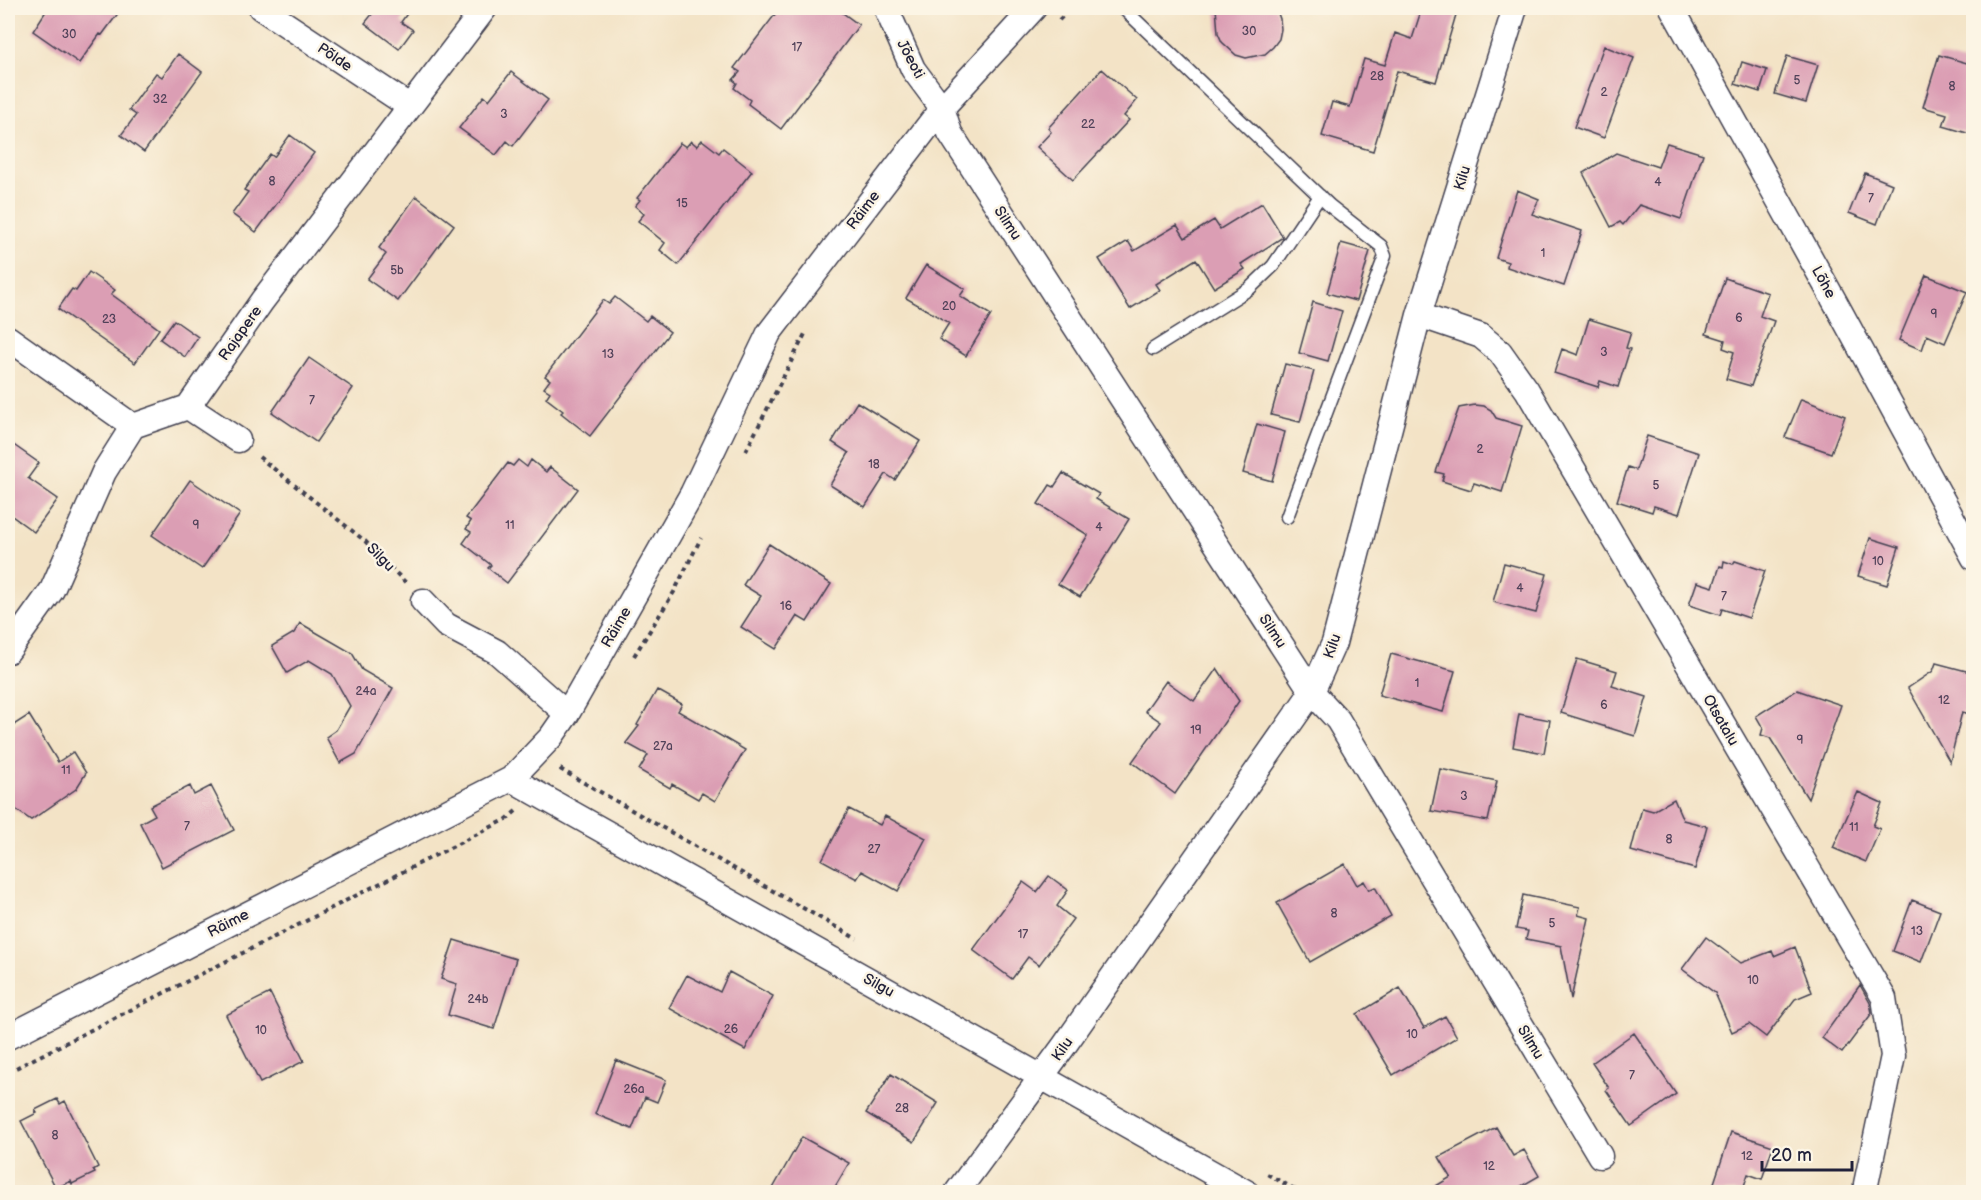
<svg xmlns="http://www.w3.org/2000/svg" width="1981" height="1200" viewBox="0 0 1981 1200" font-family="'Balsamiq Sans',sans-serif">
<rect width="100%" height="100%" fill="#fcf5e5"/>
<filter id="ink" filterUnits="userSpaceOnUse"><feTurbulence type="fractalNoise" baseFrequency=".0167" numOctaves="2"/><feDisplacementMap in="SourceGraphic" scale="12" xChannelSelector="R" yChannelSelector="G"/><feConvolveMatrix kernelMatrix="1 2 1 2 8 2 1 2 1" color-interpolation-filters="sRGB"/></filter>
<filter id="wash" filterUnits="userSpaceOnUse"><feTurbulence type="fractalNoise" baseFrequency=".008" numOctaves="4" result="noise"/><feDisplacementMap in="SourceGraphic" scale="24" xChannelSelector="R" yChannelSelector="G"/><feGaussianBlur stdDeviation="1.35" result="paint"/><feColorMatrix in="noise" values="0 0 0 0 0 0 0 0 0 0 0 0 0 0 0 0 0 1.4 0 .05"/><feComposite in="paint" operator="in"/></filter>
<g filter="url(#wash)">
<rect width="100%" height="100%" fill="#f3e3c6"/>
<g id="blocks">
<path fill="#db9eb4" d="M48,8H122L102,35L100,34L79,63L33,31Z
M377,8H411L401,22L413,30L399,49L365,23Z
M780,8H836L859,25L781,129L748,104L750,100L734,88L737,83L733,80L740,72L734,68Z
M1216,8H1276L1280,19L1281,29L1279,39L1273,47L1265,54L1246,58L1236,55L1222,42L1218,33Z
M1422,8H1458L1436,82L1397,71L1373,151L1322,136L1332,102L1350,107L1364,59L1385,65L1395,33L1412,39Z
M1604,46L1634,58L1604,138L1574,127Z
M178,54L202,72L144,152L121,135L136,115L129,110L156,73L162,77Z
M1939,55L1974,65V135L1943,126L1947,114L1923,107Z
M1787,56L1818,65L1806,103L1775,94Z
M1742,62L1767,70L1760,92L1735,84Z
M1102,69L1137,100L1124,116L1129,120L1073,180L1037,147L1051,132L1048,128Z
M511,72L548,100L513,146L507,141L496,155L459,128L484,96L489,100Z
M290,135L314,153L256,232L232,214L248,192L244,190L270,154L274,157Z
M702,140L719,153L723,148L752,171L678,265L660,250L665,243L638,221L644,214L635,206L640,200L637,198L680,143L686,147L691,141L697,146Z
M1667,143L1703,154L1681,219L1639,205L1623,225L1620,222L1611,227L1583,173L1616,153L1658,167Z
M1865,173L1892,184L1877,224L1849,213Z
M1517,190L1539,199L1532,214L1582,231L1564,286L1507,267L1508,262L1496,258Z
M416,196L454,225L398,301L367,279L386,254L379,248Z
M1262,203L1283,237L1241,264L1245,269L1214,288L1196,259L1156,284L1160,290L1130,309L1099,259L1128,241L1134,251L1177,225L1185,238L1214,220L1220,229Z
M1341,243L1370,251L1356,301L1327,293Z
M926,265L965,289L960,296L991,315L966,356L939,339L949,323L906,298Z
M89,272L115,290L111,294L159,329L135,363L58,309L72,289L76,291Z
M1926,275L1967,292L1945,343L1927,335L1922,350L1899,340Z
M1725,278L1768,293L1760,316L1774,321L1751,386L1726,379L1734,352L1723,348L1725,340L1706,334Z
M615,297L646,321L650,316L670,332L590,436L561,413L563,411L546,398L550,392L544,388L550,380L545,376L603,300L609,304Z
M1313,302L1342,311L1328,361L1299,353Z
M1589,319L1631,332L1626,348L1630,349L1618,387L1600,381L1598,387L1554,373L1562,349L1578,355Z
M174,320L198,337L185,357L160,339Z
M309,358L353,388L316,442L272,412Z
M1285,364L1314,371L1300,422L1271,415Z
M1801,399L1845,416L1831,453L1785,437Z
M857,402L920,441L895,480L886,474L865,507L830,485L849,453L832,442Z
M1475,405L1484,406L1491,410L1496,418L1522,426L1502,492L1474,483L1471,490L1442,481L1444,474L1436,472L1459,408Z
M1257,424L1285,432L1272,481L1243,473Z
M1647,436L1699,453L1679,514L1654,506L1652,512L1617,501L1628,467L1636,470Z
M8,441L39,463L28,478L58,499L34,532L8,513Z
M518,460L527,467L531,460L546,472L550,467L578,489L507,583L488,568L491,565L463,543L471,532L466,529L471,521L466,518L508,463L513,466Z
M1063,473L1099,494L1096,499L1129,519L1080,597L1058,584L1088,535L1038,504L1050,485L1054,487Z
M190,480L240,514L202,569L152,535Z
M1870,538L1899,547L1887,585L1858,576Z
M769,544L831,584L807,622L797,616L776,649L741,627L761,596L743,585Z
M1724,561L1733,564L1735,561L1765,571L1749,618L1722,609L1720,615L1689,605L1697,582L1713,587L1720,566L1723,567Z
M1504,563L1547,574L1536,613L1493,602Z
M300,623L352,653L362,670L393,688L356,754L340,763L326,737L336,730L350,706L332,674L309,660L287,673L272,646L294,633Z
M1391,654L1455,671L1443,712L1379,695Z
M1577,659L1617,671L1612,686L1647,697L1635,736L1561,713Z
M1936,663L1974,673V715L1962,712L1950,762L1908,688L1933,671Z
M1217,668L1239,701L1175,794L1132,762L1161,722L1145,711L1166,681L1194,701Z
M657,690L682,704L678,711L745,750L715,801L702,793L698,799L672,784L670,788L639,770L648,755L626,743L639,726L637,725Z
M1797,690L1841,705L1808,799L1770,738L1761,735L1763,728L1756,716Z
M1519,714L1550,720L1544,753L1513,747Z
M29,715L58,762L73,752L86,773L76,789L31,820L8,804V735L15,724Z
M1440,769L1497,781L1488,821L1431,811Z
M190,786L194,795L211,786L234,830L162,867L140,823L155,815L150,806Z
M1858,792L1882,803L1873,826L1880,829L1866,862L1833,848Z
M1674,799L1683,820L1707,826L1695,869L1631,851L1642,808L1653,811Z
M849,809L880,825L885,816L926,838L898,891L862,871L857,879L822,860Z
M1345,864L1357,885L1364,881L1369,890L1375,887L1391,916L1310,962L1277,903Z
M1049,876L1068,890L1057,906L1073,919L1039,965L1028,957L1012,979L973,950L1023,882L1037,892Z
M1523,895L1580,907L1578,915L1589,918L1571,999L1561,946L1526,939L1528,931L1516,929Z
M1912,900L1940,911L1921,962L1893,951Z
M1706,937L1741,963L1772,951L1774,956L1795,947L1812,992L1795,999L1766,1037L1749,1024L1732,1032L1715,993L1682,969Z
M454,940L516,959L494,1029L448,1015L457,984L441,979Z
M729,972L773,996L745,1050L669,1008L687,975L720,992Z
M1860,985L1870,1003L1872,1013L1842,1053L1822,1038Z
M1400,988L1424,1028L1445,1016L1457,1037L1393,1075L1357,1014Z
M270,993L304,1061L260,1083L226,1015Z
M1634,1033L1676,1094L1631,1126L1606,1090L1609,1088L1592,1063Z
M616,1060L666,1080L657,1102L645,1097L632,1129L595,1114Z
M891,1074L938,1103L914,1142L866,1113Z
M57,1099L60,1104L65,1101L98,1167L93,1170L95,1173L72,1184L71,1181L56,1188L21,1121L37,1113L35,1110Z
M1496,1127L1513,1156L1524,1150L1539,1176L1511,1192H1426L1451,1177L1439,1157Z
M1731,1132L1773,1146L1762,1179L1748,1174L1742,1192H1711Z
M802,1137L849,1163L832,1192H771Z"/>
</g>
</g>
<g filter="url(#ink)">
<use href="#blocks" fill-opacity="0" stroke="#413f50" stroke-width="1.5"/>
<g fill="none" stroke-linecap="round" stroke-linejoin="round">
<g stroke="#413f50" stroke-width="15">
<path id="service" d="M1123,8L1330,206L1381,246L1385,256L1287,517
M1153,349L1249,289L1273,266L1320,196"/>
</g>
<g stroke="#413f50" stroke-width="27">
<path id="minor" d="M261,8L409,106
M886,8L913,69L942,108L950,133L1312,692L1338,720L1600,1156
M1672,8L1835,302L1974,558
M1419,315L1481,336L1500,352L1527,390L1884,998L1893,1056L1866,1184L1867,1192
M8,338L133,426
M188,407L238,440
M423,601L446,625L497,652L567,714
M8,651L52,590L104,472L133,426L188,407L262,301L485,8
M511,779L1246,1192
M8,1037L511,779L551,737L567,714L692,494L769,333L942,108L1034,8
M957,1192L1064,1046L1312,692L1334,643L1419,315L1515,8"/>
</g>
<path stroke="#413f50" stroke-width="4" stroke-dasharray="4.5 4.5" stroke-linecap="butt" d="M1059,20L1071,8
M746,451L806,332
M259,457L365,541L406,583
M634,656L674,592L701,538
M560,769L857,939
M8,1072L507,819L516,811
M1267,1174L1300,1192"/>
<use href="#service" stroke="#fff" stroke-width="12"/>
<use href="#minor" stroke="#fff" stroke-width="24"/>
</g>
</g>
<g text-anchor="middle" stroke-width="5" stroke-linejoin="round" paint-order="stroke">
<g font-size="12" fill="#504159">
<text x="1249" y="35">30</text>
<text x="69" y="38">30</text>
<text x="797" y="51">17</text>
<text x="1377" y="80">28</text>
<text x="1797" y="84">5</text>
<text x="1952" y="90">8</text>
<text x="1604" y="96">2</text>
<text x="160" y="103">32</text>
<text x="504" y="118">3</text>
<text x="1088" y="128">22</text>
<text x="272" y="185">8</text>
<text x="1658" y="186">4</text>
<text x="1871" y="202">7</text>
<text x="682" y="207">15</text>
<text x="1543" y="257">1</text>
<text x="397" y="274">5b</text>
<text x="949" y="310">20</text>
<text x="1934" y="318">9</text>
<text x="1739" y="322">6</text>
<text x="109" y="323">23</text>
<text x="1604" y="356">3</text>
<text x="608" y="358">13</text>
<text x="312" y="404">7</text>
<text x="1480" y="453">2</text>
<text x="874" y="468">18</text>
<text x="1656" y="489">5</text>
<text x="196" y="529">9</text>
<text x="510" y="529">11</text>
<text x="1099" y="531">4</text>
<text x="1878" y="565">10</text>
<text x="1520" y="592">4</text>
<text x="1724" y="600">7</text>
<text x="786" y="610">16</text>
<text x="1417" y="687">1</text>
<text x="366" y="695">24a</text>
<text x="1944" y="704">12</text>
<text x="1604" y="709">6</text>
<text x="1196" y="734">19</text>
<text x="1800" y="744">9</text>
<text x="663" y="750">27a</text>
<text x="66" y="774">11</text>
<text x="1464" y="800">3</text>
<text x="187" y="830">7</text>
<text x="1854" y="831">11</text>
<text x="1669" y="843">8</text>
<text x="874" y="853">27</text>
<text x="1334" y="917">8</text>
<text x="1552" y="927">5</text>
<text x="1917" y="935">13</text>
<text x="1023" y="938">17</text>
<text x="1753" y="984">10</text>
<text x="478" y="1003">24b</text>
<text x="731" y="1033">26</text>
<text x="261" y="1034">10</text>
<text x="1412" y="1038">10</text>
<text x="1632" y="1079">7</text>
<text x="634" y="1093">26a</text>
<text x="902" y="1112">28</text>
<text x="55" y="1139">8</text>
<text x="1747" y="1160">12</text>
<text x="1489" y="1170">12</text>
</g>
<g font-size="15" fill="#22223b" stroke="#fcf5e5">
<text transform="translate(335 57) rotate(34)" y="5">Põlde</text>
<text transform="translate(911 59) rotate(62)" y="5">Jõeoti</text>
<text transform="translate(1462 178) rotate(-73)" y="5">Kilu</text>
<text transform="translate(863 210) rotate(-53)" y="5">Räime</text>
<text transform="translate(1008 223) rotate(57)" y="5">Silmu</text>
<text transform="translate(1824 282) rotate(61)" y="5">Lõhe</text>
<text transform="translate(240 333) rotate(-55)" y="5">Rajapere</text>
<text transform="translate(381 557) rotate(46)" y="5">Silgu</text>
<text transform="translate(616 627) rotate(-60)" y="5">Räime</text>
<text transform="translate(1273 631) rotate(57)" y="5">Silmu</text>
<text transform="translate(1332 646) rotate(-70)" y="5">Kilu</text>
<text transform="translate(1721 720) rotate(60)" y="5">Otsatalu</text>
<text transform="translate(228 923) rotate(-27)" y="5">Räime</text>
<text transform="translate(879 985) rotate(29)" y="5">Silgu</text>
<text transform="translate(1531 1042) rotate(59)" y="5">Silmu</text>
<text transform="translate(1062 1049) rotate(-55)" y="5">Kilu</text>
</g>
</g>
<rect width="1981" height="1200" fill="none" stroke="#fcf5e5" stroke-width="30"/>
<path d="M1762 1161v9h90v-9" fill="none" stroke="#22223b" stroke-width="3"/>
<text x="1771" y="1161" font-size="18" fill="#22223b" stroke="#fcf5e5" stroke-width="4.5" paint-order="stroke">20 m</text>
</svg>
